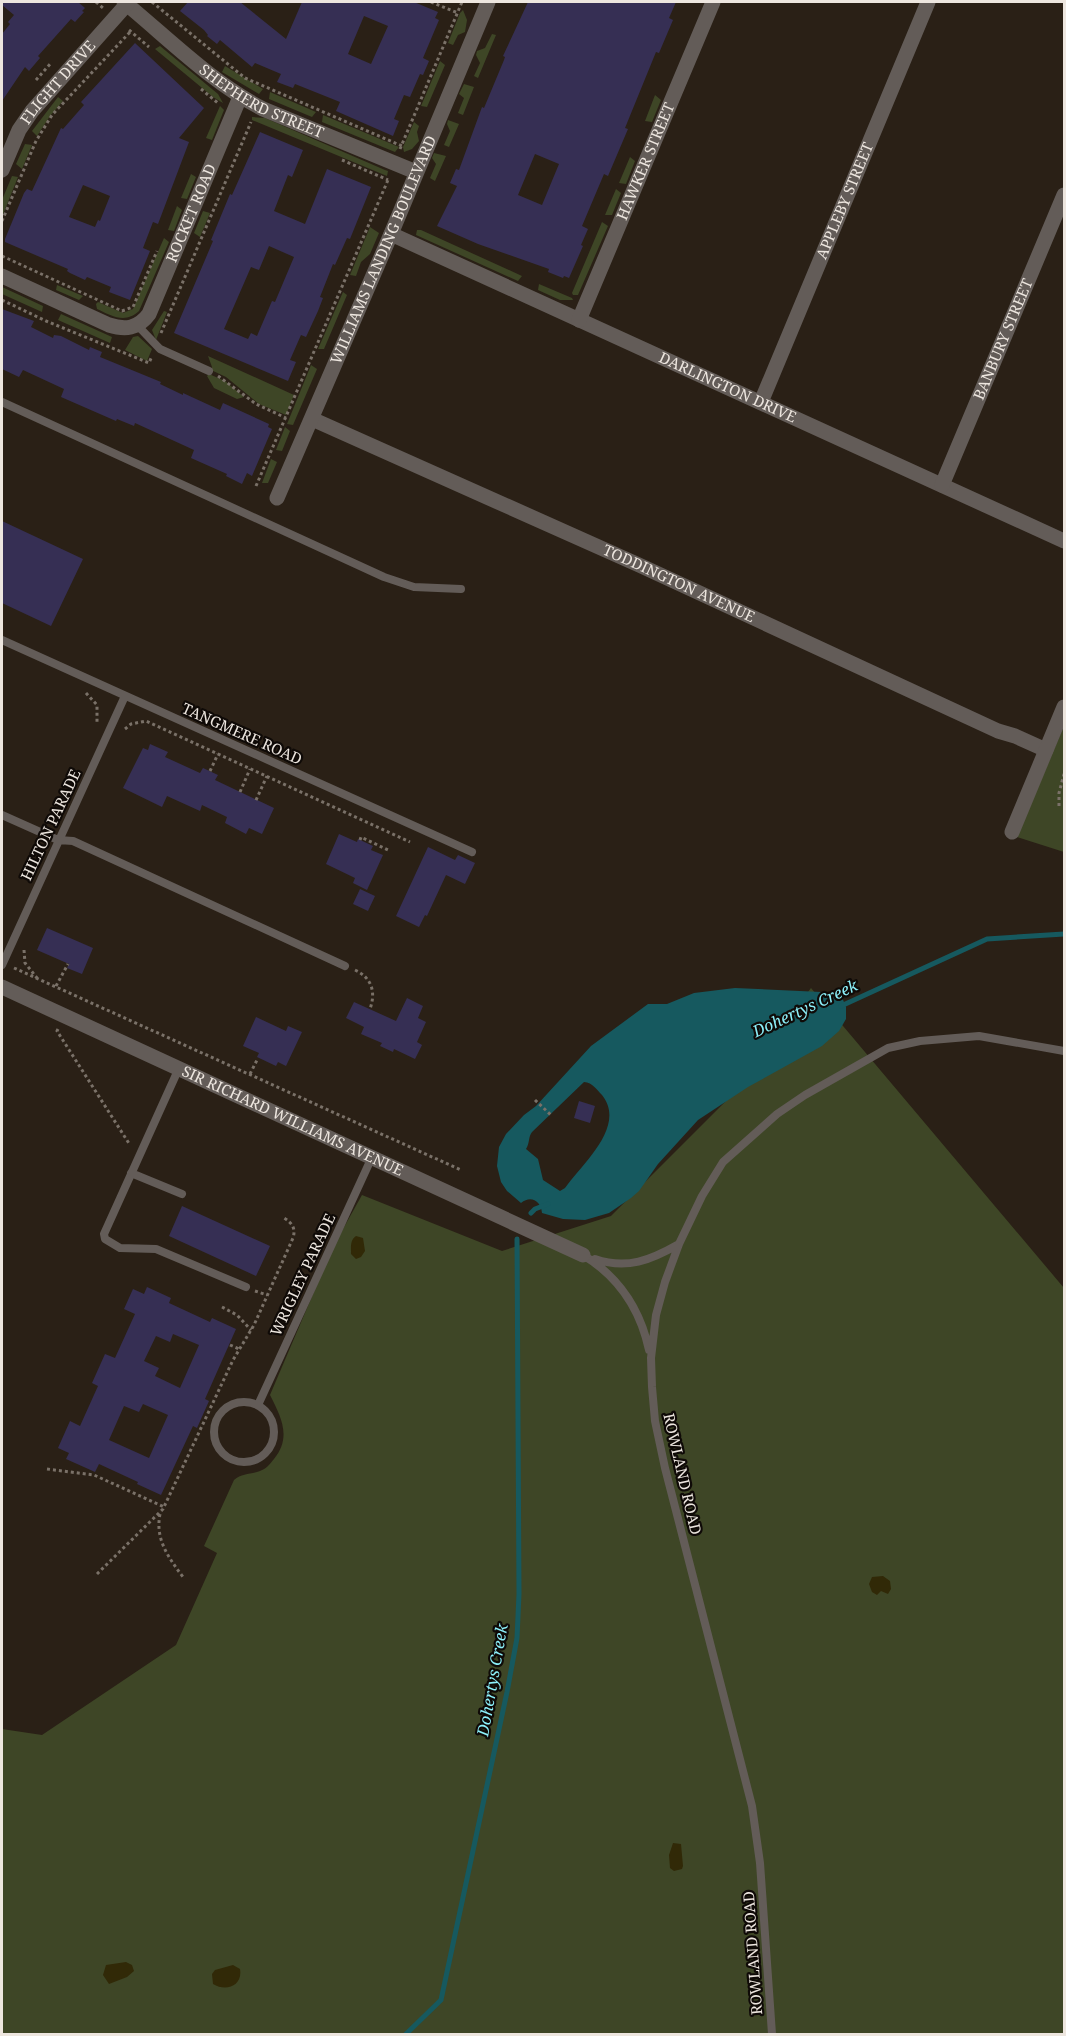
<svg xmlns="http://www.w3.org/2000/svg" width="1066" height="2036" viewBox="0 0 1066 2036" font-family="'Noto Serif',serif">
<rect width="100%" height="100%" fill="#2a2016"/>
<path fill="#3e4626" d="M463,10L467,20L465,32L458,35L453,45L448,43L460,13Z
M492,34L496,35L478,78L474,76L480,63L476,55L477,51L485,48Z
M160,46L218,94L223,103L213,97L155,49Z
M440,61L445,65L427,107L421,106Z
M225,66L263,89L259,94L222,72Z
M464,84L474,87L463,115L458,113L464,98L459,94Z
M270,92L316,112L312,117L269,99Z
M655,95L661,100L652,122L645,121Z
M58,97L63,101L50,116L37,136L32,131Z
M220,106L224,110L212,140L206,138Z
M323,115L399,147L395,152L322,122Z
M252,117L265,118L385,170L388,171L387,176L252,120Z
M448,120L459,124L449,147L444,145L450,131L447,124Z
M414,122L419,126L417,132L419,141L412,149L404,152L403,147Z
M25,144L32,145L22,169L16,164Z
M434,153L446,156L435,181L430,178L436,164L432,158Z
M630,157L635,161L626,184L619,183Z
M191,174L196,177L187,199L181,198Z
M12,176L18,177L2,217V200Z
M616,189L621,193L612,215H605Z
M177,206L182,210L174,231L168,230Z
M203,211L210,213L200,237L194,233Z
M602,222L608,226L578,295H573L572,293Z
M370,227L379,233L370,254L361,262L356,276L350,275Z
M417,230H421L522,276L518,281L416,235Z
M164,238L169,242L139,311C125,324 112,316 97,309L96,304L98,302L123,313L133,309Z
M539,284L572,298L573,300H560L538,290Z
M57,285L83,296L79,300L56,290Z
M2,287L43,306L42,312L2,294Z
M343,292L347,295L324,349H318Z
M164,311L167,312L156,340L152,330Z
M61,314L112,337L110,343L58,320Z
M138,336L152,349L147,361L125,350L133,337Z
M208,356L294,395L286,415L259,404L226,377L211,370L212,367Z
M311,365L317,369L293,425L287,424Z
M209,374L225,381L244,397L237,399L214,388L207,376Z
M285,427L290,431L282,451L276,450Z
M271,459L277,462L268,483H262Z
M1064,726V852L1017,837Z
M811,988L1064,1288V2034H2V1729L42,1735L176,1645L217,1553L204,1546L234,1480C242,1473 250,1475 260,1471C266,1469 270,1464 274,1459C292,1437 281,1417 270,1395L334,1245L362,1195L502,1251L611,1216L730,1097Z"/>
<path fill="#312907" d="M356,1236L363,1238L365,1251L361,1257L356,1259L351,1254C351,1247 350,1240 356,1236Z
M883,1576L890,1581L891,1589L888,1594L881,1591L877,1595L872,1592L869,1584L872,1577Z
M673,1843L681,1844L683,1866L682,1869L674,1871L670,1868L669,1855Z
M126,1962L132,1965L134,1971L127,1977L109,1984L103,1975L106,1965Z
M233,1965L240,1969C243,1986 226,1992 213,1984L212,1974L215,1970Z"/>
<path fill="#16595f" fill-rule="evenodd" d="M735,988L821,992L841,995L846,1007V1019L839,1031L822,1046L748,1087L698,1120L658,1164L639,1191L631,1198L609,1213L585,1220L563,1219L542,1213C541,1201 531,1195 521,1203L507,1191L501,1182L497,1166L499,1147L506,1134L524,1115L536,1106L591,1046L648,1004H667L694,993ZM584,1082C593,1083 596,1089 602,1095C627,1126 582,1164 565,1188L560,1191L543,1180L538,1159L526,1149C530,1143 528,1137 532,1132Z"/>
<g fill="none" stroke-linecap="round" stroke-linejoin="round">
<path stroke="#16595f" stroke-width="5" d="M841,1006L987,939L1064,934
M531,1213L535,1209L548,1204
M406,2034L441,2000L507,1692L517,1638L519,1594L517,1239"/>
</g>
<path fill="#362f54" fill-rule="evenodd" d="M2,2H78L85,8L82,11L84,12L75,22L71,19L38,56L40,58L29,71L25,67L2,101V34L10,24L8,22L14,15L2,5Z
M188,2H240L286,39L302,2H414L438,12L435,18L439,20L423,58L429,61L423,75L420,74L410,97L404,95L394,119L399,121L393,136L336,111L340,102L295,84L293,88L277,82L281,74L255,63L252,67L220,40L217,44L207,36L208,35L204,30L180,11ZM364,16L388,26L371,64L348,54Z
M528,2H676L669,18L673,20L659,53L656,52L625,128L628,129L608,176L604,174L582,226L588,229L581,245L583,246L569,278L564,276L563,278L548,272L549,269L478,244L437,226L457,186L450,183L456,169L459,170L482,107L484,108L504,60L505,57L503,56ZM535,154L559,164L542,205L518,195Z
M135,43L204,108L179,138L189,142L158,224L153,222L143,248L150,251L130,300L109,292L111,287L87,277L85,280L70,273L67,271L68,269L5,242V239L24,193L27,189L32,191L61,128L63,129L84,105L81,102ZM83,185L110,196L100,221L98,220L95,227L69,217Z
M260,132L303,150L292,177L288,175L274,211L305,224L327,169L371,187L350,239L347,238L335,265L333,264L320,297L323,298L318,311L306,337L301,335L290,360L296,362L288,381L174,333L213,241L211,240L230,194L232,195ZM269,246L294,257L275,302L272,301L257,336L251,333L248,339L224,329L251,267L259,270Z
M2,309L34,321L31,327L53,338L54,335L61,336L89,350L90,347L102,352L100,357L161,382L160,384L183,395V393L220,410L223,403L269,424L268,427L272,429L252,476L247,473L242,484L226,476L227,474L191,458L194,450L135,423L134,426L117,419L116,421L61,397L64,389L23,370L19,377L2,369Z
M2,521L83,559L51,626L2,603Z
M150,744L168,752L165,757L200,773L203,768L218,775L215,780L274,808L262,834L249,828L246,834L225,823L227,817L202,805L200,811L167,796L162,807L123,788L143,748L148,750Z
M339,834L357,842L358,839L373,846L371,850L383,855L367,890L353,883L355,878L326,864Z
M428,847L455,860L458,855L475,863L465,884L446,875L427,916L425,915L419,927L396,916Z
M360,889L375,896L368,911L353,904Z
M47,928L93,948L82,974L67,968L69,964L37,950Z
M407,998L423,1006L418,1018L426,1022L417,1042L422,1045L415,1059L394,1049L393,1052L380,1046L382,1043L361,1034L364,1027L346,1018L354,1002L396,1021Z
M256,1017L286,1031L288,1026L302,1032L286,1066L278,1062L276,1066L257,1057L259,1053L243,1046Z
M579,1101L595,1106L590,1123L574,1118Z
M182,1206L270,1246L256,1276L169,1236Z
M147,1287L171,1298L169,1303L210,1322L212,1318L236,1329L205,1399L209,1401L197,1428L193,1426L161,1495L137,1484L138,1482L99,1464L95,1472L66,1459L69,1453L58,1448L70,1421L80,1426L98,1386L92,1383L105,1354L115,1358L135,1314L124,1309L133,1289L144,1294ZM173,1334L199,1345L180,1388L155,1376L159,1368L144,1361L156,1336L170,1342ZM143,1404L168,1415L149,1458L109,1440L124,1406L139,1412Z"/>
<g fill="none" stroke-linecap="round" stroke-linejoin="round">
<path stroke="#7a7168" stroke-width="3" stroke-dasharray="3 3" stroke-linecap="butt" d="M96,2L103,8
M152,2L245,78L402,146
M431,2L458,13
M129,30L149,47
M36,80L51,63
M201,89L219,104
M400,149L462,2
M342,160L388,180
M2,221L36,141L52,115L131,31
M2,256L122,311L133,307L157,251
M2,300L46,321L149,363L152,356
M161,333L251,122
M218,376L256,404L286,418
M256,486L388,180
M86,693L97,705V724
M125,729L131,724L146,721L410,842
M210,771L218,754
M240,792L250,769
M256,800L267,776
M1059,806V793L1064,774
M360,840L361,837L390,851
M24,950L25,963L37,978
M14,968L461,1170
M355,970C372,978 376,992 370,1009
M56,986L68,964
M58,1029L57,1031L130,1145
M250,1074L258,1058
M535,1100L552,1116
M255,1291L267,1295
M222,1307L237,1315L251,1330
M230,1345L239,1349
M47,1469L94,1475L164,1507
M160,1514C155,1539 168,1557 183,1577
M97,1574L163,1509L233,1360L254,1325L293,1238C296,1228 292,1223 284,1218"/>
<path stroke="#635c58" stroke-width="8" d="M137,325L160,349L209,371
M2,402L384,577L414,587L461,589
M2,640L472,852
M2,815L58,840L73,841L345,966
M2,965L125,696
M179,1068L104,1234L105,1239L120,1248L156,1249L246,1287
M131,1173L182,1194
M583,1255C619,1277 640,1308 649,1350
M595,1259C627,1270 651,1260 679,1244
M214 1432a30 30 0 1 1 60 0a30 30 0 1 1-60 0Z
M258,1405L372,1157
M772,2034L760,1863L752,1806L665,1468L655,1421L652,1387L651,1358L656,1315L665,1282L679,1244L702,1196L723,1162L777,1114L805,1095L888,1048L920,1041L979,1036L1064,1051"/>
<g stroke="#635c58" stroke-width="15">
<path id="s1" d="M124,2C169,39 211,82 263,109L416,172"/>
<path id="s2" d="M2,170L19,130L32,111L127,4"/>
<path id="s3" d="M391,234L1064,541"/>
<path id="s4" d="M2,276L109,325C125,330 138,329 149,314L240,97"/>
<path id="s5" d="M579,320L713,2"/>
<path id="s6" d="M761,402L928,2"/>
<path id="s7" d="M312,419L639,565L998,731L1015,736L1046,750"/>
<path id="s8" d="M942,485L1064,195"/>
<path d="M1012,832L1064,707"/>
<path id="s9" d="M2,987L583,1255"/>
</g>
<path stroke="#635c58" stroke-width="15" id="s10" d="M277,498L391,234L488,2"/>
</g>
<g text-anchor="middle" stroke-width="4.5" stroke-linejoin="round" paint-order="stroke">
<g font-size="15" fill="#ede6df" stroke="#0f0a07">
<text dy="5" stroke="none"><textPath href="#s2" startOffset="105">FLIGHT DRIVE</textPath></text>
<text dy="5" stroke="none"><textPath href="#s1" startOffset="171">SHEPHERD STREET</textPath></text>
<text dy="5" stroke="none"><textPath href="#s5" startOffset="172">HAWKER STREET</textPath></text>
<text dy="5" stroke="none"><textPath href="#s6" startOffset="218">APPLEBY STREET</textPath></text>
<text dy="5" stroke="none"><textPath href="#s4" startOffset="272">ROCKET ROAD</textPath></text>
<text dy="5" stroke="none"><textPath href="#s10" startOffset="270">WILLIAMS LANDING BOULEVARD</textPath></text>
<text dy="5" stroke="none"><textPath href="#s8" startOffset="158">BANBURY STREET</textPath></text>
<text dy="5" stroke="none"><textPath href="#s3" startOffset="370">DARLINGTON DRIVE</textPath></text>
<text dy="5" stroke="none"><textPath href="#s7" startOffset="402">TODDINGTON AVENUE</textPath></text>
<text transform="translate(242 734) rotate(24)" y="5">TANGMERE ROAD</text>
<text transform="translate(51 825) rotate(-65)" y="5">HILTON PARADE</text>
<text dy="5" stroke="none"><textPath href="#s9" startOffset="320">SIR RICHARD WILLIAMS AVENUE</textPath></text>
<text transform="translate(303 1275) rotate(-65)" y="5">WRIGLEY PARADE</text>
<text transform="translate(682 1474) rotate(77)" y="5">ROWLAND ROAD</text>
<text transform="translate(753 1953) rotate(-94)" y="5">ROWLAND ROAD</text>
</g>
<g font-size="16" font-style="italic" fill="#8cf0fa" stroke="#0f0a07">
<text transform="translate(805 1008) rotate(-25)" y="6">Dohertys Creek</text>
<text transform="translate(492 1680) rotate(-80)" y="6">Dohertys Creek</text>
</g>
</g>
<rect width="1066" height="2036" fill="none" stroke="#ede6df" stroke-width="6"/>
</svg>
